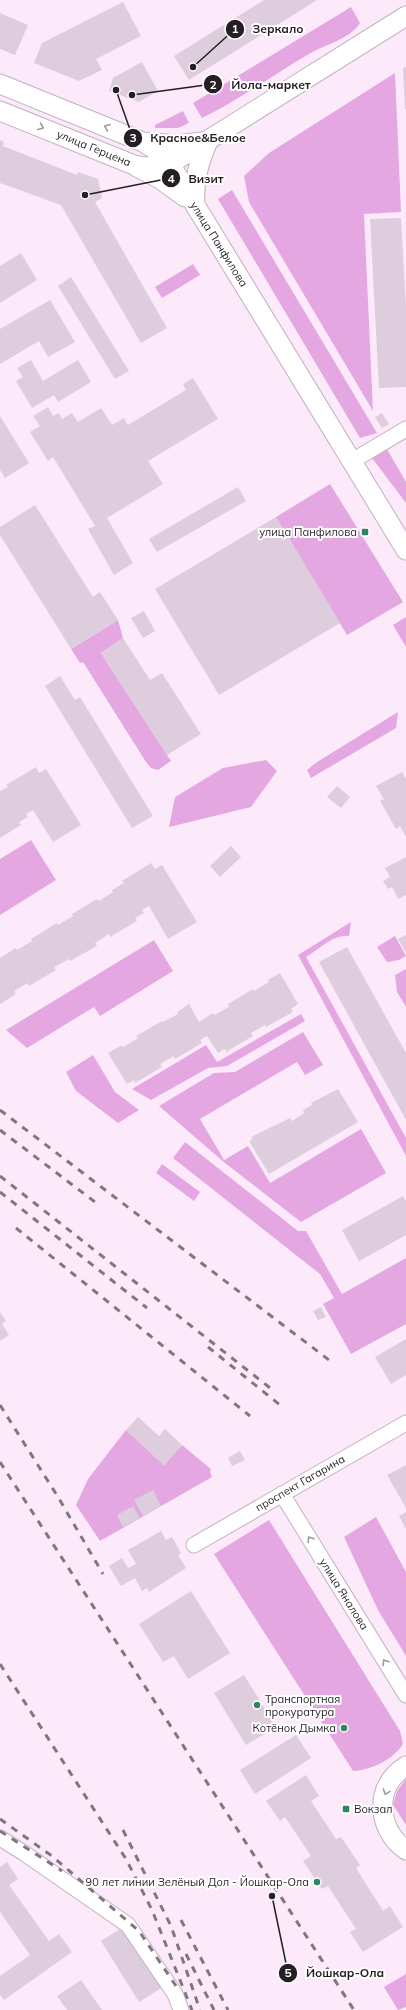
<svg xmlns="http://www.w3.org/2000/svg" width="406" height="2010" viewBox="0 0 406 2010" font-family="Mulish,sans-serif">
<rect width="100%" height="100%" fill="#fceafb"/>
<path fill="#e4a7e2" d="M351,7L360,23C350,39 326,44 309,54C273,75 239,100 202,118L193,103Z
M395,73L401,212L364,214L373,411L249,202L244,176L269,153Z
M183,111L189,123L178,128H155V125Z
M232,190L377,433L360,438L218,199Z
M193,264L200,275L162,298L155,287Z
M387,449L406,482V503L372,458Z
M330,484L403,602L347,635L276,517Z
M406,617V647L393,625Z
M118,620L123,638L101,653L171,761L158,770L151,768L146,762L83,662L80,663L71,649Z
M398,712L396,728L311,778L307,770L317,762Z
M266,760L277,771L251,807L169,827L175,797L223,768Z
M31,840L56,880L0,915V859Z
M351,922L349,936C333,934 319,950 306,957L406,1138V1156L298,955Z
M395,936L406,956L399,960L387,962L377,947Z
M154,940L173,971L100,1016L94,1007L27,1048L6,1030Z
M406,969V1007L397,992L395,975Z
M301,1014L305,1021L227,1066L208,1068L151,1100L132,1089L206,1045L217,1062Z
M303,1032L323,1065L305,1075L297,1062L200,1119L224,1160L248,1146L270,1183L361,1129L386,1173L301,1222L225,1163L159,1106L214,1073L235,1072Z
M93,1055L115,1092L139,1110L118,1123L76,1091L66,1072Z
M185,1142L298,1231H306L342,1294L406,1258V1324L351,1354L323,1304L334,1298L320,1274L173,1158Z
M162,1164L200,1192L194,1201L156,1173Z
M126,1430L164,1465L182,1445L211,1469L210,1472L212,1477L100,1541L76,1505L88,1479Z
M376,1517L406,1572V1656L378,1610L344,1537Z
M269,1520L400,1731L403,1744C393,1760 371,1770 353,1771L214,1554Z
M406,1779V1825L393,1805L397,1791Z
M406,1974V2007L398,2010L384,1987Z"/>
<path fill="#decddd" d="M264,0H317L189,80L174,56Z
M123,2L141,36L96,59L102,70L79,81L34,63L42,43Z
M0,13L28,25L15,55L0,49Z
M142,62L158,91L139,102L109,91L113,78Z
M406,67V109H405L403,68Z
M0,140L4,142L3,146L77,175L78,172L98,179L102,198L95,202L167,328L141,343L61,205L0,183Z
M401,218L406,308V387L379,388L370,219Z
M21,253L37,280L0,303V266Z
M71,277L129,371L115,379L58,286Z
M50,300L75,342L48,357L39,341L0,364V329Z
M31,360L43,381L78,360L91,382L58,402L54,395L32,408L16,381L23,377L17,368Z
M193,378L218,419L148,461L163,484L107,518L133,563L114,575L88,529L95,526L53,457L48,461L30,432L40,426L33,416L48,407L53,416L59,413L62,419L72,413L78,422L101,408L112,425L124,418L128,425L186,390L183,384Z
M382,413L389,424L382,428L375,417Z
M0,416L29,463L5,478L0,470Z
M238,487L246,501L157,552L149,539Z
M35,505L93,597L100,592L118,620L71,649L0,535V527Z
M276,517L340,623L219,695L155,589Z
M144,611L155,631L143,638L131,618Z
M123,638L150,680L162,673L201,734L167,755L101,653Z
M60,676L75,700L80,697L153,816L132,828L45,686Z
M36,767L39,773L46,769L81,825L53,842L33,810L26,814L28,817L19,822L21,825L0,838V791L8,787L6,785Z
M402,772L406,779V837L400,826L396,829L380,801L384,799L376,786Z
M337,786L350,797L341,808L327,797Z
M231,846L241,857L220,877L210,866Z
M406,857V895L398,899L392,887L388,889L383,881L390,877L385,868Z
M151,863L155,869L162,865L197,922L168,939L149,906L142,910L144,913L135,918L137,921L110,937L109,934L95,943L97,946L70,961L69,959L54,967L56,970L29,986L28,983L14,991L16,994L0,1004V958L16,948L17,950L32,941L31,939L57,923L58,925L73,916L72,914L97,899L99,901L113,892L112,890L124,883L122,881Z
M406,935V953L398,939Z
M347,947L406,1053V1120L319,962Z
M280,973L298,1004L291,1009L293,1012L266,1027L265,1025L251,1033L253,1036L226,1052L225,1049L218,1053L207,1036L200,1040L202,1043L175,1059L174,1056L160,1064L162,1067L135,1083L134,1080L127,1084L108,1053L122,1045L123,1047L130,1043L138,1038L136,1036L162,1021L163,1022L178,1014L177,1012L189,1004L199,1022L213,1013L214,1015L229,1007L228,1004L253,989L254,991L269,982L268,980Z
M338,1089L358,1122L269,1174L249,1141L253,1139L251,1137L290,1118L292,1121L304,1113L303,1110L312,1105L311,1103Z
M403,1196L406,1201V1235L359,1261L342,1230Z
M321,1307L326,1317L318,1320L313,1311Z
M0,1312L6,1321L2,1324L9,1335L0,1341Z
M406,1339V1375L391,1384L375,1357Z
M138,1417L159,1436L165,1429L182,1445L164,1465L126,1430Z
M240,1451L245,1460L232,1466L228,1458Z
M406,1465V1508L387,1475Z
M153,1490L161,1506L143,1516L134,1500Z
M133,1506L140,1518L123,1527L117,1515Z
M406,1512V1529L399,1516Z
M161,1531L166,1540L172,1537L181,1553L178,1555L186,1568L149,1592L147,1588L142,1591L135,1578L121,1586L109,1566L122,1558L128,1568L136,1564L128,1550Z
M191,1591L230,1653L188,1679L174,1656L163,1662L139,1624Z
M244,1675L276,1727L246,1745L214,1693Z
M296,1735L311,1758L255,1794L240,1770Z
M306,1775L319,1796L311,1801L336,1839L341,1837L360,1865L356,1868L383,1911L390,1906L403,1927L363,1952L350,1932L356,1929L328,1886L322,1889L303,1861L311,1856L285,1817L280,1821L266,1801Z
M7,1862L18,1879L9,1885L49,1941L59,1934L72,1952L4,2000L0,1995V1976L30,1955L0,1912V1867Z
M125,1926L163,1987L139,2002L101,1941Z
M81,1980L102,2010H67L57,1996Z"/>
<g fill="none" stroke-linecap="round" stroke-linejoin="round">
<g stroke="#c1b1c0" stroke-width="17">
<path id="minor" d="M352,461L406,429
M282,1494L406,1695
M194,1545L406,1423
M0,1838L24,1853L128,1925L175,1994L181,2010"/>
</g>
<g stroke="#c1b1c0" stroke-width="21">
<path id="major" d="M0,84L143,142L153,148L170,164L406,550
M0,111L134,165L145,167L170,164L406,16
M143,142L177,145L202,142
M137,167L160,179L185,197
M195,205C193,182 199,162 208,141
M406,1766C373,1786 377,1830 406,1850"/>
</g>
<use href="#minor" stroke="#fff" stroke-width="15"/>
<use href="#major" stroke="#fff" stroke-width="19"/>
<path stroke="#817680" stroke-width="3" stroke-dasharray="7 7" stroke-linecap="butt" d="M0,1110L333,1363
M0,1130L95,1202
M0,1176L274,1391
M0,1192L147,1308
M16,1228L250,1416
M208,1347L280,1405
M0,1405L58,1497L103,1574
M0,1462L354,2010
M0,1664L126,1859L152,1910L192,2010
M0,1819L52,1856L139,1931L180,1992
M123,1830L171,1926L200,2010
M0,1831L62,1871
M181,1920L228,2010
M186,1954L214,2010"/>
</g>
<defs><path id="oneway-chevron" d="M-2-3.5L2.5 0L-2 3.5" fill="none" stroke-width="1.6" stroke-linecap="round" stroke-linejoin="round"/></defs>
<g stroke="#9d9a9d">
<use href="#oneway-chevron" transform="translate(41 127) rotate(22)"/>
<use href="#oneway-chevron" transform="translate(107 127) rotate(-158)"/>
<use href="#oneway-chevron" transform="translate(310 1539) rotate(-122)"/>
<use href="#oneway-chevron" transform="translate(385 1662) rotate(-122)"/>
<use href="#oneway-chevron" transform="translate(386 1792) rotate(110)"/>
</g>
<g fill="#2e875c" stroke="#fff" stroke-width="1.5">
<rect x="361" y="528" width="8" height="8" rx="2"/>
<circle cx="257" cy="1705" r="4"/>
<circle cx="344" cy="1728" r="4"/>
<rect x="342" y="1805" width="8" height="8" rx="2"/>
<circle cx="317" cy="1882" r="4"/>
</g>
<g text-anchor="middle" stroke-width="4" stroke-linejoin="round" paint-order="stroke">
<g font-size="11" fill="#251f25" stroke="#fff">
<text transform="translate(94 148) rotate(22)" y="4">улица Герцена</text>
<text transform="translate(219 244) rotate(58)" y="4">улица Панфилова</text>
<text transform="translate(300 1483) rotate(-30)" y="4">проспект Гагарина</text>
<text transform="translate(344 1594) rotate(58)" y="4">улица Яналова</text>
</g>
<g font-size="11" fill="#251f25" stroke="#fff" text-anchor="end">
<text x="357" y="536">улица Панфилова</text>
<text x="265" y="1703" text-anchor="start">Транспортная<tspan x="265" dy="13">прокуратура</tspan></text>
<text x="336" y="1732">Котёнок Дымка</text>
<text x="354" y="1813" text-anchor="start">Вокзал</text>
<text x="309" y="1886">90 лет линии Зелёный Дол - Йошкар-Ола</text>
</g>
</g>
<path fill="none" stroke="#251f25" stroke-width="1.5" d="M193 67L235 29M132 95L213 84M116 90L133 138M85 195L171 178M272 1896L288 1973"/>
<g fill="#251f25" stroke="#fff" stroke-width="1.5">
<circle cx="193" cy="67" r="4"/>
<circle cx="132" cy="95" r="4"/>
<circle cx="116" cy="90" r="4"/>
<circle cx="85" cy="195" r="4"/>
<circle cx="272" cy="1896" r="4"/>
<circle cx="235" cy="29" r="10"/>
<circle cx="213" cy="84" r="10"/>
<circle cx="133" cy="138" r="10"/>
<circle cx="171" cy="178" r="10"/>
<circle cx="288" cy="1973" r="10"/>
</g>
<g font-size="12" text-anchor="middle" font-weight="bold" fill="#fff">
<text x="235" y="33">1</text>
<text x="213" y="89">2</text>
<text x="133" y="142">3</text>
<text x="171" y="183">4</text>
<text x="288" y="1977">5</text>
</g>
<g font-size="12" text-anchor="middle" font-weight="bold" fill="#251f25" stroke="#fff" stroke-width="4" stroke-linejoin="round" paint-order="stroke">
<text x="278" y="33">Зеркало</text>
<text x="271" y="89">Йола-маркет</text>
<text x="198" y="142">Красное&amp;Белое</text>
<text x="206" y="183">Визит</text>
<text x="345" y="1977">Йошкар-Ола</text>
</g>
</svg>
